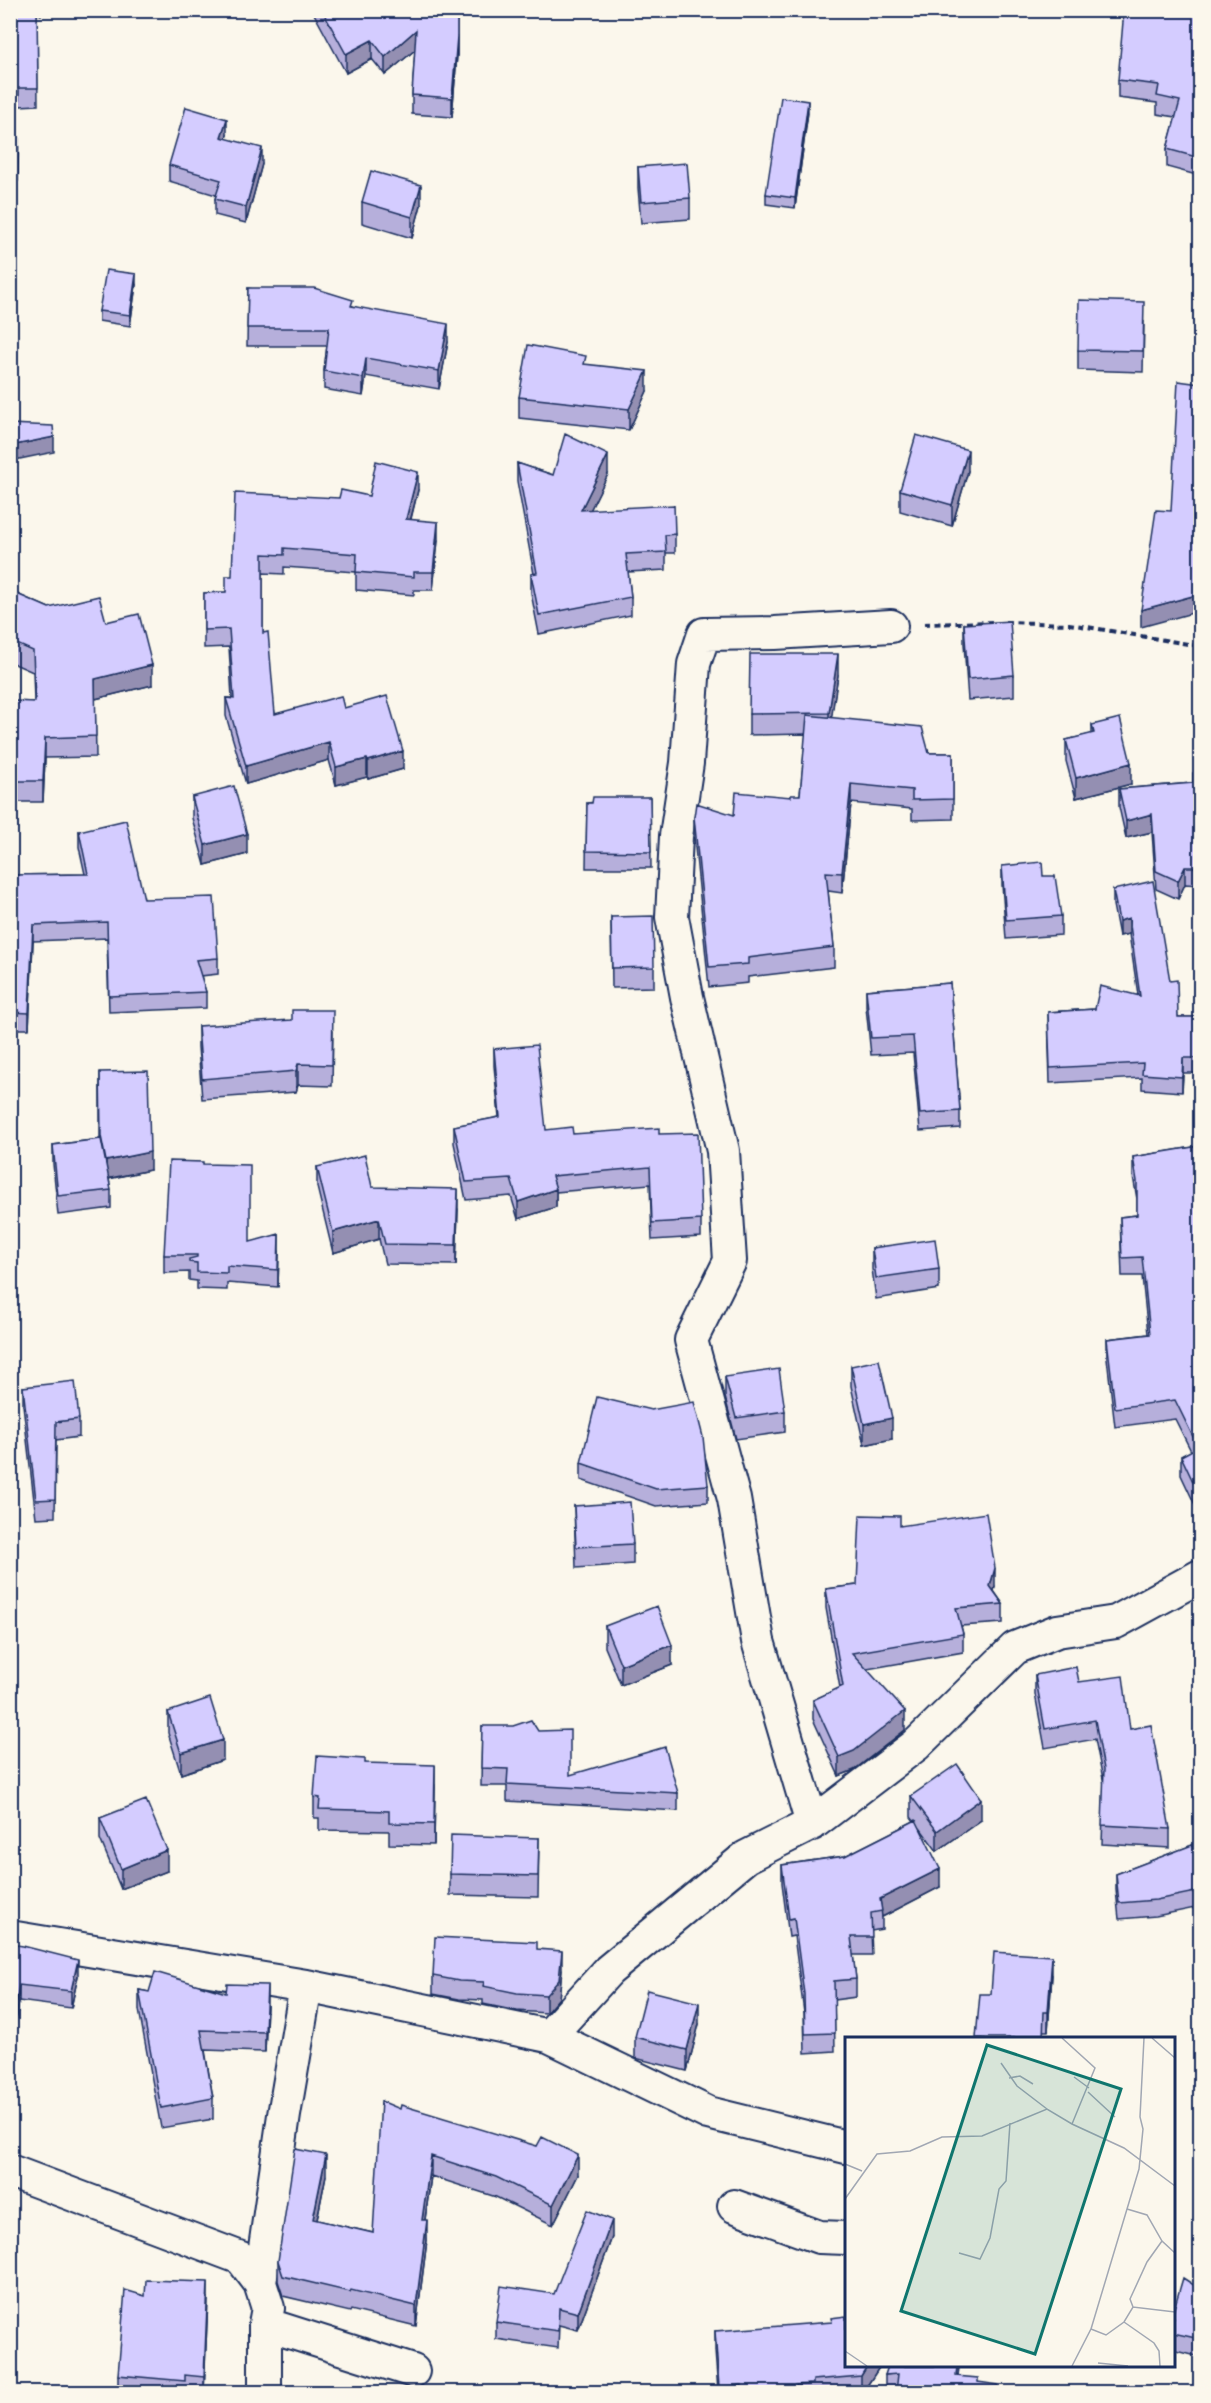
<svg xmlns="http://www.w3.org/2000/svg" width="1211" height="2403" viewBox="0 0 1211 2403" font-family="'Shantell Sans',sans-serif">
<rect width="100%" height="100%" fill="#fbf7ec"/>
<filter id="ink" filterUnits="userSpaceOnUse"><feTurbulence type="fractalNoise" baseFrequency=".0167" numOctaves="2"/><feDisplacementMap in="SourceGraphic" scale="12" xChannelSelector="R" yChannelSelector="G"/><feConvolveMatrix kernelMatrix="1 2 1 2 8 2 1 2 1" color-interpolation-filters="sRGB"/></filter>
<g filter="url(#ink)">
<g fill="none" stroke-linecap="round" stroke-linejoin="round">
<g stroke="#1b2f5e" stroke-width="36">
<path id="minor" d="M812,1824L758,1641L734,1499L691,1340L730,1261L723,1151L687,997L672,917L676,836L687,763L694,664L704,634L775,633L891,626
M10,1937L306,1986L284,2115L260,2283L268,2308L265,2324V2392
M306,1986L549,2036L609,1970L746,1857L812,1824L916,1745L1015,1648L1057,1631L1116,1622L1200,1576
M549,2036L708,2113L846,2147
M10,2171L241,2258L260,2283
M734,2206L819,2237L846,2238
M265,2324L413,2371"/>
</g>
<path stroke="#1b2f5e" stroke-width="4" stroke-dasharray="6 4.5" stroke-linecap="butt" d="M1005,622L1069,624L1200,646
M924,624L992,622"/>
<use href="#minor" stroke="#fbf7ec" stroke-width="32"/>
</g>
<path fill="#b6afdb" stroke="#1b2f5e" stroke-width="1.5" d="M10,10H44L41,15L37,13L38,105L19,106L18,181H10Z
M312,10H457V55L452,117L412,114V95L415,50L385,75L372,59L346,73Z
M1200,10V176L1167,167V149L1176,117L1157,114V103L1118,98V80Z
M808,112L795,208L766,204V194Z
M227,135L226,138L262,164L246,223L215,215V199L216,195L169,181V165Z
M638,167L690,198V219L641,223L638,188Z
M362,202L421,205L412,238L362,223Z
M136,285L130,326L99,321V311Z
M248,288L353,306L448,342L439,389L366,376L363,396L324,389V371L327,346H247Z
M1144,322L1143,372L1078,370V350Z
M647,391L629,430L519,418V397Z
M517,463L553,475L608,474L590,510L675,534V553H666V570L628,572L631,597V615L539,634L531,593V574H534L517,481Z
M968,471L952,526L900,511V490Z
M418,490L411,519L438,540L433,590H414V595L356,590V572L284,567V574L263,573V633L275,714L344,708L403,769L368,779L367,777L336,785L329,760L246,784L226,716V698H232L229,647L204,648V593L226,592L232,576L339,498L369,496Z
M10,591L49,608L106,622L152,685L95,699L96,757L45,758L43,802H10V701L34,702L33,672L10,662Z
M964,624L1014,675V696L968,700L964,644Z
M838,675L831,718L929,753H953V819L912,820V809L851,803L842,893L828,891L834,947V967L748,977V983L709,987L694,837V817L734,815L791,797L800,795L806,734L749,735V714Z
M1092,725L1131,784L1076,798L1066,761V740L1092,734Z
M1200,773V885L1185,884L1178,899L1156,889L1152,832L1126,838L1119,807V789L1193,783Z
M192,797L247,854L205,865L192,818Z
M650,797L651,868H586L587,803Z
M79,831L144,899L218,958V974L201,976L206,992V1008L109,1012L107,938L33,941L29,1029H10V875L85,874L79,847Z
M1002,866L1043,876L1061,916V935L1006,939L1002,885Z
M1113,890L1170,981L1178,1017H1200V1073H1183L1182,1092L1142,1089V1078L1050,1083L1048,1012L1095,1009L1138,995L1129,934L1119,936L1113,905Z
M611,917L654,967V987L612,988Z
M950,983L960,1111V1128L920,1131L913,1053L871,1055L866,1007V990Z
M198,1026L333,1031L332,1086L298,1085L296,1092L202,1099L198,1047Z
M494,1049L546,1130L573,1134H659L701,1220V1237L652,1240L650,1184L556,1192V1207L518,1219L511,1196L466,1200L454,1143V1126L499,1117L494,1066Z
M100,1072L150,1170L109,1179L111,1190V1208L58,1215L53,1164V1145L100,1139Z
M1199,1137H1200V1507L1197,1509L1181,1475V1456L1191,1451L1175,1419L1115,1427L1107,1358V1339L1148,1334L1142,1276H1122L1120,1217L1137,1215V1199L1133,1176V1157L1199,1146Z
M203,1164L250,1242L279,1251L278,1287L227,1283V1290L197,1289V1281L189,1280V1272L164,1273V1255Z
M317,1167L372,1187L458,1209L456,1265L385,1264L379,1239L333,1253L317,1187Z
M872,1248L939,1269V1289L876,1299L872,1269Z
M851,1366L892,1439L864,1445L851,1386Z
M725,1377L785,1411V1432L736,1439L725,1397Z
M23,1387L79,1419V1437L56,1440L55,1517L36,1518L23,1405Z
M581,1463L708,1485V1502L656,1506L581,1480Z
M574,1506L633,1544V1564L576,1568Z
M900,1526L995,1587L994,1591L1003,1604V1623L961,1626L963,1634V1652L867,1669L905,1730L854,1770L839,1776L813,1719V1700L840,1688L826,1608V1589L857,1585Z
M605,1626L672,1665L621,1685L605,1647Z
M1035,1675L1079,1682L1130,1729L1170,1829V1848L1102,1844L1104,1784L1095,1739L1045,1748L1035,1694Z
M168,1712L223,1760L181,1774L168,1733Z
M482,1726L570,1775L678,1793V1811L507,1801V1786H481Z
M365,1763L435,1785L434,1845L389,1844V1831L319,1830V1818H314V1797Z
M911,1796L981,1820L937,1851L920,1828L940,1887L882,1917V1929L871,1931L872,1955H853L856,1979V1997L834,2000L835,2051L805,2053L804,2013L794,1936L789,1937L782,1883V1865L845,1856L914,1821L911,1817Z
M100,1818L167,1871L121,1889L100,1839Z
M539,1838L538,1897L450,1895V1874Z
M1200,1842V1907L1156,1916L1119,1919L1116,1890V1874Z
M10,1944L78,1976L71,2008L19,2001L10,2063Z
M537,1949L562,1969L559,1998L546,2013L517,2011L483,2004V2000L459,1999L433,1994V1976Z
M1052,1975L1048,2031H1044L991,1994Z
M139,1990L149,1992L267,2005L265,2052L205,2050L213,2098V2119L161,2128L139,2010Z
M699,2024L687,2071L635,2058V2037Z
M400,2109L578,2175L553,2225L496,2197L431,2176L425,2220L427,2240L416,2326L351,2310L350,2312L283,2296L278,2281V2261L326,2175L317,2220L373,2233Z
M612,2237L578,2330L559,2325L558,2348L496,2339V2322L554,2294Z
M1200,2289V2357L1173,2350V2312Z
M145,2296L208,2298L204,2392L185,2391V2392H138L118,2391V2375Z
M715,2331L846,2366H880L863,2392H718L715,2351Z
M959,2366L958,2376L978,2383L998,2392H885V2375Z"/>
<path fill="#948fb2" stroke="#1b2f5e" stroke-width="1.5" d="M416,30V49L385,75V57Z
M457,36V55L452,117V98Z
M372,40V59L346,73V54Z
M808,101V112L795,208V198Z
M227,119V135L221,153V137Z
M262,148V164L246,223V207Z
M421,185V205L412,238V217Z
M136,274V285L130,326V315Z
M448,324V342L439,389V371Z
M366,358V376L363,396V378Z
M647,371V391L629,430V409Z
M54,437V452L10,461V446Z
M968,450V471L952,526V505Z
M608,455V474L581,529V510Z
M418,472V490L406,537V519Z
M438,522V540L433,590V572Z
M1200,594V611L1141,627V610Z
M838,654V675L829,734V713Z
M152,665V685L95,699V679Z
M45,738V758L43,802V781Z
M329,742V760L246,784V766Z
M403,751V769L368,779V761Z
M367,759V777L336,785V767Z
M1131,763V784L1076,798V778Z
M851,784V803L842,893V873Z
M1152,814V832L1126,838V821Z
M247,834V854L205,865V845Z
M1185,867V884L1178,899V881Z
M1129,918V934L1119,936V921Z
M33,925V941L29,1029V1013Z
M1183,1058V1073L1182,1092V1077Z
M298,1064V1085L296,1092V1071Z
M150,1152V1170L106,1179V1161Z
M458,1189V1209L456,1265V1245Z
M556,1189V1207L518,1219V1202Z
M379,1219V1239L333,1253V1232Z
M279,1234V1251L278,1287V1270Z
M892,1418V1439L864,1445V1424Z
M1200,1488V1507L1197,1509V1490Z
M995,1568V1587L990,1604V1586Z
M672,1645V1665L621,1685V1665Z
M905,1711V1730L854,1770L839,1776V1757Z
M223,1740V1760L181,1774V1753Z
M435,1765V1785L434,1845V1824Z
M981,1799V1820L937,1851V1831Z
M167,1850V1871L121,1889V1869Z
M940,1869V1887L882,1917L880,1899Z
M562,1951V1969L559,1998L546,2013V1995Z
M1052,1956V1975L1048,2031V2012Z
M78,1960V1976L71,2008V1991Z
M19,1985V2001L10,2063V2046Z
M267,1985V2005L265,2052V2032Z
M699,2003V2024L687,2071V2050Z
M326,2155V2175L313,2239V2219Z
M578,2155V2175L553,2225V2205Z
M431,2156V2176L422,2240V2220Z
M427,2220V2240L416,2326V2306Z
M612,2220V2237L578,2330V2313Z
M208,2282V2298L204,2392V2377Z
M867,2366H880L863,2392H861V2376Z
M957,2366H959L956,2392V2376Z"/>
<path fill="#d4ccff" stroke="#1b2f5e" stroke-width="1.5" d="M10,10H37L38,88H19L18,163H10Z
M322,10H457V36L452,98L412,95L416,30L385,57L372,40L346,54Z
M1124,10H1200V158L1167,149L1180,101L1157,96L1159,85L1118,80Z
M781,97L808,101L795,198L766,194Z
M186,107L227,119L221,137L262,148L246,207L215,199L221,180L169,165Z
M687,163L690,198L641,202L638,167Z
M371,171L421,185L412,217L362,202Z
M106,270L136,274L130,315L99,311Z
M248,288H314L353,300L351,306L448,324L439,371L366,358L363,378L324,371L329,328H247Z
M1079,300L1144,302L1143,351L1078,350Z
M528,345L586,356L584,364L647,371L629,409L519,397Z
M1178,381L1200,384V594L1141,610L1156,510L1171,511Z
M10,424L53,426L54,437L10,446Z
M565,434L608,455L581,510L674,505L675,534L665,535L666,552L626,554L631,597L539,615L531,574L537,573L517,463L553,475Z
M916,435L968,450L952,505L900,490Z
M376,461L418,472L406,519L438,522L433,572H414V577L356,572L357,554L284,548V555L263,554V633L268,632L275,714L341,696L344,708L387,696L403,751L368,761L367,759L336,767L329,742L246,766L226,698L234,699L229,629L204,630V593L226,592V576H232L235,493L339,498L341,490L369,496Z
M10,591L49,608L99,596L106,622L139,614L152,665L95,679L96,736L45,738L43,781H10V701L35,702L33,651L10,641Z
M1010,621L1014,675L968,679L964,624Z
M750,654H838L829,713L749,714Z
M807,715L922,727L929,753H953V799L912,800V790L851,784L842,873L826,872L834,947L748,958V964L709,967L694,817L696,803L734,815L736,792L791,797V795H800Z
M1120,718L1131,763L1076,778L1066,740L1094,733L1092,725Z
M1193,773H1200V867H1185L1178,881L1156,871L1152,814L1126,821L1119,789L1193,783Z
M234,786L247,834L205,845L192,797Z
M593,797H650L651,852L586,851L587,803H592Z
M126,820L144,899L214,897L218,958L196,960L206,992L109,996L107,922L33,925L29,1013L10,1012V875L88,874L79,831Z
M1042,862L1043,876H1055L1061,916L1006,920L1002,866Z
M1153,881L1170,981L1177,980L1178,1017H1200V1058H1183L1182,1077L1142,1074L1143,1063L1050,1068L1048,1012L1095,1009L1100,986L1140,996L1129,918L1119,921L1113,890Z
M653,916L654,967L612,968L611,917Z
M950,983L960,1111L920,1114L913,1036L871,1038L866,990Z
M292,1010H333L332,1065L298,1064L296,1071L202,1079L198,1026L292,1020Z
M537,1045L546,1130L572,1127L573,1134L659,1128V1134L698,1133L701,1220L652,1223L650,1167L552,1176L556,1189L518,1202L511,1179L466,1182L454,1126L500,1117L494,1049Z
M148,1071L150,1152L106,1161L101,1136L100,1072Z
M1199,1137H1200V1488L1197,1490L1181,1456L1198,1447L1175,1400L1115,1408L1107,1339L1150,1334L1142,1257L1122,1258L1120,1217L1137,1215V1181L1133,1157L1200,1146Z
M101,1139L111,1190L58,1196L53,1145Z
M365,1155L372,1187L458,1189L456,1245L385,1244L379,1219L333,1232L317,1167Z
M169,1161L203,1162V1164L250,1165V1242L279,1234L278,1270L227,1266V1273L197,1272V1263L189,1262V1259L197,1257V1255H164Z
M935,1239L939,1269L876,1278L872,1248Z
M879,1360L892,1418L864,1424L851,1366Z
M779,1369L785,1411L736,1418L725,1377Z
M75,1381L79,1419L56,1422L55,1499L36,1500L23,1387Z
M597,1397L651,1410L694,1402L703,1437L708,1485L656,1489L581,1463Z
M630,1502L633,1544L576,1547L574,1506Z
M986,1513L995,1568L990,1586L1003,1604L956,1608L963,1634L852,1653L905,1711L854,1751L839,1757L813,1700L843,1686L826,1589L857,1585L860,1515L900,1516V1526Z
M657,1606L672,1645L621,1665L605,1626Z
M1076,1667L1079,1682L1123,1676L1130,1729L1151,1725L1170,1829L1102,1825L1104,1769L1095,1720L1045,1729L1035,1675Z
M210,1698L223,1740L181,1753L168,1712Z
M531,1720L538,1731L570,1730V1775L665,1747L678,1793L507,1784L508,1769L481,1768L482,1726H513Z
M317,1756L365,1759V1763L435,1765L434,1824L389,1823V1811L319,1809L320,1798L314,1797Z
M957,1764L981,1799L937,1831L911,1796Z
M146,1800L167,1850L121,1869L100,1818Z
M916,1820L940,1869L880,1899L882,1911L871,1913L872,1937H851L856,1979L834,1981L835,2033L805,2034L804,1994L794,1918L789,1919L782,1865L845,1856Z
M451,1835L539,1838L538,1876L450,1874Z
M1200,1842V1891L1156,1900L1119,1903L1116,1874Z
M435,1937L537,1942V1949L562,1951L559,1980L546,1995L517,1993L483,1986L484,1982L459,1981L433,1976Z
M10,1944L23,1946L78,1960L71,1991L19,1985L10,2046Z
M994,1952L1052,1956L1048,2012H1044L1043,2038H976L980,1994H991Z
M155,1972L226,1993L227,1984L267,1985L265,2032L201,2030L213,2098L161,2108L139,1990L149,1992Z
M647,1990L699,2003L687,2050L635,2037Z
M381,2101L400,2109L401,2105L537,2146L542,2137L578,2155L553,2205L496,2177L431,2156L422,2220H427L416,2306L351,2290L350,2292L283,2276L278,2261L295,2149L326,2155L313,2219L373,2233Z
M587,2210L612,2220L578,2313L559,2308L558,2331L496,2322L501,2286L554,2294Z
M1183,2278L1200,2289V2339L1173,2333V2312Z
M146,2280L208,2282L204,2377L185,2375V2381L118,2375L125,2290L145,2296Z
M846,2316V2366H867L861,2376L813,2380V2384L796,2385L797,2392H742V2385L719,2387L715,2331L832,2322L831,2318Z
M888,2366H957L956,2376L978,2378V2382L998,2385V2392H896L898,2374L885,2375Z"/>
</g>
<g transform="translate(845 2037)">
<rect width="330" height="330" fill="#fbf7ec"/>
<path fill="none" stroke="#a1a7b3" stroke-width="1.5" d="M217,1L250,31L227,87L279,111L330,149M307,1L330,21M156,26L172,49L202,72M229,40L244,51M164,41L175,39L188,47M243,55L270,80M0,127L17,134M0,162L32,117L65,114L97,100L137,99L202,72L227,87M282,172L302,178L317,204L330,216M114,216L135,222L145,201L154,152L161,144L165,86M288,270L285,262L302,225L317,204M279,285L309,306L314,314L315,329M246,292L294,132L298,92L295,80L299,1M0,314L22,329M253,326L283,329M227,329L246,292L261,298L279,285L288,270L330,275"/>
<path fill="#0f766e" fill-opacity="0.15" stroke="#0f766e" stroke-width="3" d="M142,8L276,52L190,317L56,274Z"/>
<rect width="330" height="330" fill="none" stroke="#1b2f5e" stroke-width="3"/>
</g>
<rect width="1211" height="2403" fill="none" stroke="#fbf7ec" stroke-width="36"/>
<rect x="18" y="18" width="1175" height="2367" fill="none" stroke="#1b2f5e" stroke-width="2" filter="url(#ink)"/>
</svg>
